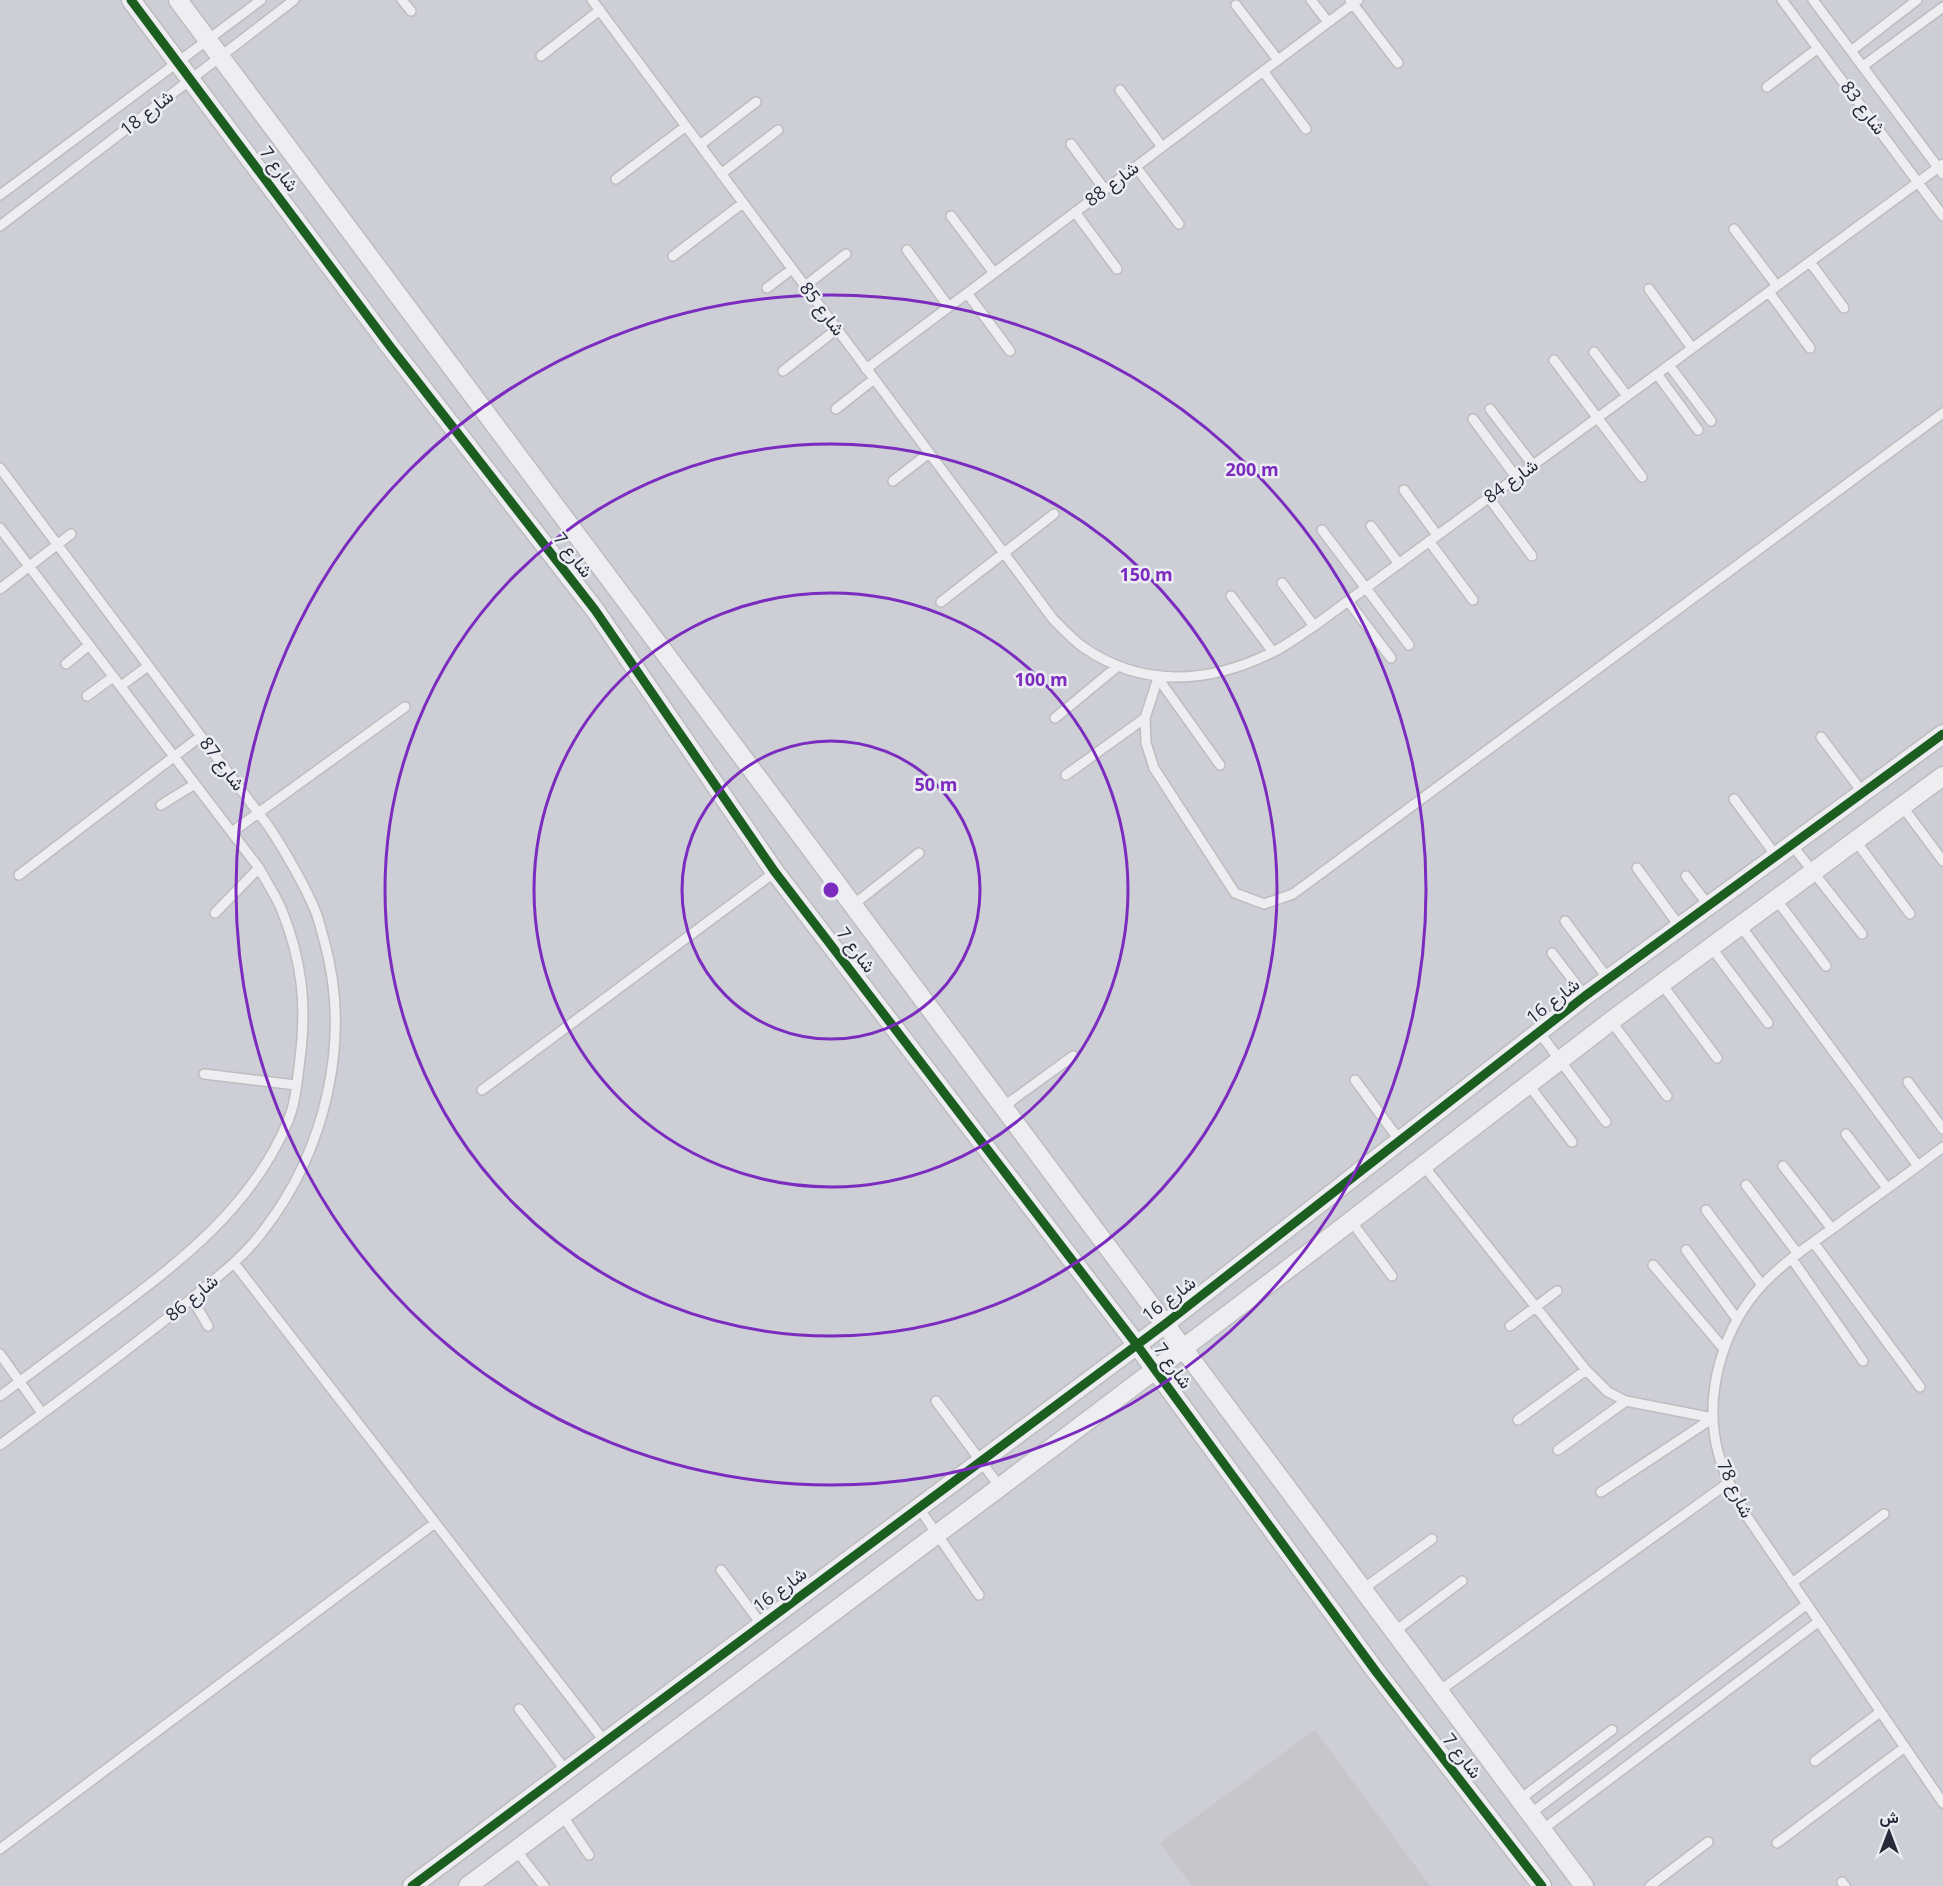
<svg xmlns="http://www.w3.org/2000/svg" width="1943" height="1886" viewBox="0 0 1943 1886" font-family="'Open Sans',Vazirmatn,sans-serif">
<rect width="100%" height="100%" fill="#dfdfe3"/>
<path fill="#cdced6" d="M0,0H1943V1886H0Z"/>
<path fill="#c7c7cb" d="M1315,1730L1430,1886H1192L1160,1843Z"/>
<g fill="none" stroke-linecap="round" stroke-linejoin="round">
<g stroke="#bdbdc1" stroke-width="12">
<path id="service" d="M402,0L411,11
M592,0L1053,619C1062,628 1072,639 1083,647C1142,688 1208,684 1271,653C1286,646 1300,635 1314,626L1943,164
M1311,0L1328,22
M1350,0L1398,63
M1782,0L1943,216
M1813,0L1943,174
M1236,5L1278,60
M1851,51L1917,0
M541,56L600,10
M1863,66L1943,7
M1263,71L1306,129
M1767,87L1818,48
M1120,90L1162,147
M1071,144L1105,190
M700,145L756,102
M1136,167L1179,224
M721,174L778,130
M616,179L686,126
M0,195L261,0
M1075,212L1117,269
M951,216L994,273
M0,226L294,0
M1734,229L1777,286
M907,250L949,307
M673,256L743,203
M1810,262L1844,308
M805,286L846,254
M767,288L792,269
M1649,289L1692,348
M1769,292L1810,348
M967,293L1010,351
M1594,352L1627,396
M1554,360L1642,477
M1669,365L1711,421
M866,369L1358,0
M783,371L837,329
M1657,374L1698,430
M836,409L874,379
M1490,409L1533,465
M1473,419L1516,477
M0,468L269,827C286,853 302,880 315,910C319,919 321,930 324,940C352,1039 326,1150 263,1231C243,1258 216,1278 191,1299C129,1350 64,1397 0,1445
M893,481L929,453
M1404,490L1437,535
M1489,498L1532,556
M1371,526L1399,564
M0,528L259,868C266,881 275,895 281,908C302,960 307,1004 300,1059C297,1080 296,1102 288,1121C253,1206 180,1262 109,1315C73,1342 36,1369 0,1396
M1322,530L1409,645
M1429,541L1473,600
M1282,583L1314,626
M0,589L71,534
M1231,596L1273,652
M1348,601L1391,658
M941,602L1054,514
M66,664L89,645
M1158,678L1145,718L1146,743L1154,768L1235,893L1264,904L1293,894L1943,413
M1158,678L1220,765
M121,686L148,666
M87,696L113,677
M1055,718L1118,666
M1821,737L1863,793
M1066,775L1145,718
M1734,799L1777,857
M161,805L195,784
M1902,806L1943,861
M232,832L405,707
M1855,840L1910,914
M1792,845L1862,934
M1637,868L1680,927
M19,875L201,736
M1686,876L1709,906
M1776,899L1826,966
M853,905L919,853
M215,913L259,868
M1565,921L1608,979
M1740,925L1918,1166
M1711,947L1768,1023
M1552,953L1585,996
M1661,983L1717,1058
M1611,1021L1667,1096
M1539,1032L1606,1122
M204,1074L296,1085
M1355,1080L1400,1141
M1908,1082L1943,1129
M1528,1084L1572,1142
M482,1090L775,872
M1003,1107L1073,1056
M1846,1134L1887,1188
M1943,1147C1909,1173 1874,1198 1840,1223C1814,1242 1786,1260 1764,1283C1723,1326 1703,1394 1718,1452C1724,1475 1735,1495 1746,1515L1943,1803
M1423,1165L1586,1370L1608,1392L1626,1401L1713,1418
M1783,1166L1832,1229
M1746,1185L1798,1254
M1706,1210L1762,1285
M1351,1221L1392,1276
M1814,1243L1920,1387
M1686,1250L1737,1319
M1792,1259L1863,1361
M234,1263L605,1742
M1653,1265L1724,1349
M192,1298L208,1326
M1510,1326L1557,1291
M0,1354L42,1413
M936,1401L1000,1487
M1518,1420L1586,1370
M1558,1450L1626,1401
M1601,1492L1713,1418
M919,1508L979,1595
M721,1570L762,1625
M1792,1583L1884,1514
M1363,1589L1432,1539
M1394,1632L1462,1581
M1439,1691L1728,1483
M519,1709L566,1771
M1815,1761L1880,1712
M1519,1800L1612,1730
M1530,1814L1806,1605
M562,1815L589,1855
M1542,1830L1818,1622
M1777,1843L1905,1747
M0,1849L435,1523
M516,1850L544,1886
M1842,1882L1845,1886
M1650,1886L1708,1842"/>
</g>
<g stroke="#bdbdc1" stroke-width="21">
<path id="minor" d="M131,0L389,345L595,610L775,872L1137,1345L1377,1673L1542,1886
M178,0L1584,1886
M412,1886L1165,1324L1585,996L1943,734
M468,1886L1000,1487L1321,1244L1611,1021L1943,776"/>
</g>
<use href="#service" stroke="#eeeef0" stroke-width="9"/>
<use href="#minor" stroke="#eeeef0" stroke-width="18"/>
<g stroke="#ecedf3" stroke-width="13">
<path id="cycleway" d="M131,0L389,345L595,610L775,872L1137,1345L1377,1673L1542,1886
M412,1886L1165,1324L1585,996L1943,734"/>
</g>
<use href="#cycleway" stroke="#1b5e20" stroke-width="9"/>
</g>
<g fill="none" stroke="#7b2cbf" stroke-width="3">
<circle cx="831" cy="890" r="149"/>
<circle cx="831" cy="890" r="297"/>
<circle cx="831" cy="890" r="446"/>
<circle cx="831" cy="890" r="595"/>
</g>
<g text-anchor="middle" stroke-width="5" stroke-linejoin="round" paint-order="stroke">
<g font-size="18" fill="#282a3a" stroke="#ecedf3">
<text transform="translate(1863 108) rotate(53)" y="6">شارع 83</text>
<text transform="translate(147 113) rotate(-38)" y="6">شارع 18</text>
<text transform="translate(279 169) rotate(53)" y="6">شارع 7</text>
<text transform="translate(1112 184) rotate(-37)" y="6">شارع 88</text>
<text transform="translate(822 309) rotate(53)" y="6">شارع 85</text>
<text transform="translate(1511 481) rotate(-36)" y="6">شارع 84</text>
<text transform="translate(573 555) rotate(52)" y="6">شارع 7</text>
<text transform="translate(222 764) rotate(53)" y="6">شارع 87</text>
<text transform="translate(856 950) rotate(53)" y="6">شارع 7</text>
<text transform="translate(1553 1001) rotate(-38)" y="6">شارع 16</text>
<text transform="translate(192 1298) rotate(-40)" y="6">شارع 86</text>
<text transform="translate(1169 1299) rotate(-37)" y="6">شارع 16</text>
<text transform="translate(1173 1366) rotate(54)" y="6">شارع 7</text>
<text transform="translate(1735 1489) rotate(65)" y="6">شارع 78</text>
<text transform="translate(780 1590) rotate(-37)" y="6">شارع 16</text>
<text transform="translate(1462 1756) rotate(52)" y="6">شارع 7</text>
</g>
</g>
<circle cx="831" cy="890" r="9" fill="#7b2cbf" stroke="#ecedf3" stroke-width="3"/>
<g font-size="18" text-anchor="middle" font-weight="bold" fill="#7b2cbf" stroke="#ecedf3" stroke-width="5" stroke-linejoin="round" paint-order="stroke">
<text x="1252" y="476">200 m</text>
<text x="1146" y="581">150 m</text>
<text x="1041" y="686">100 m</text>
<text x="936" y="791">50 m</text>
</g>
<g transform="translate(1889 1832)" stroke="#ecedf3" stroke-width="4.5" paint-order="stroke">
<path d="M0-4.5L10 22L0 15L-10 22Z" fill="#282a3a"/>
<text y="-9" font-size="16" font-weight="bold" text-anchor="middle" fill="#282a3a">ش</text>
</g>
</svg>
